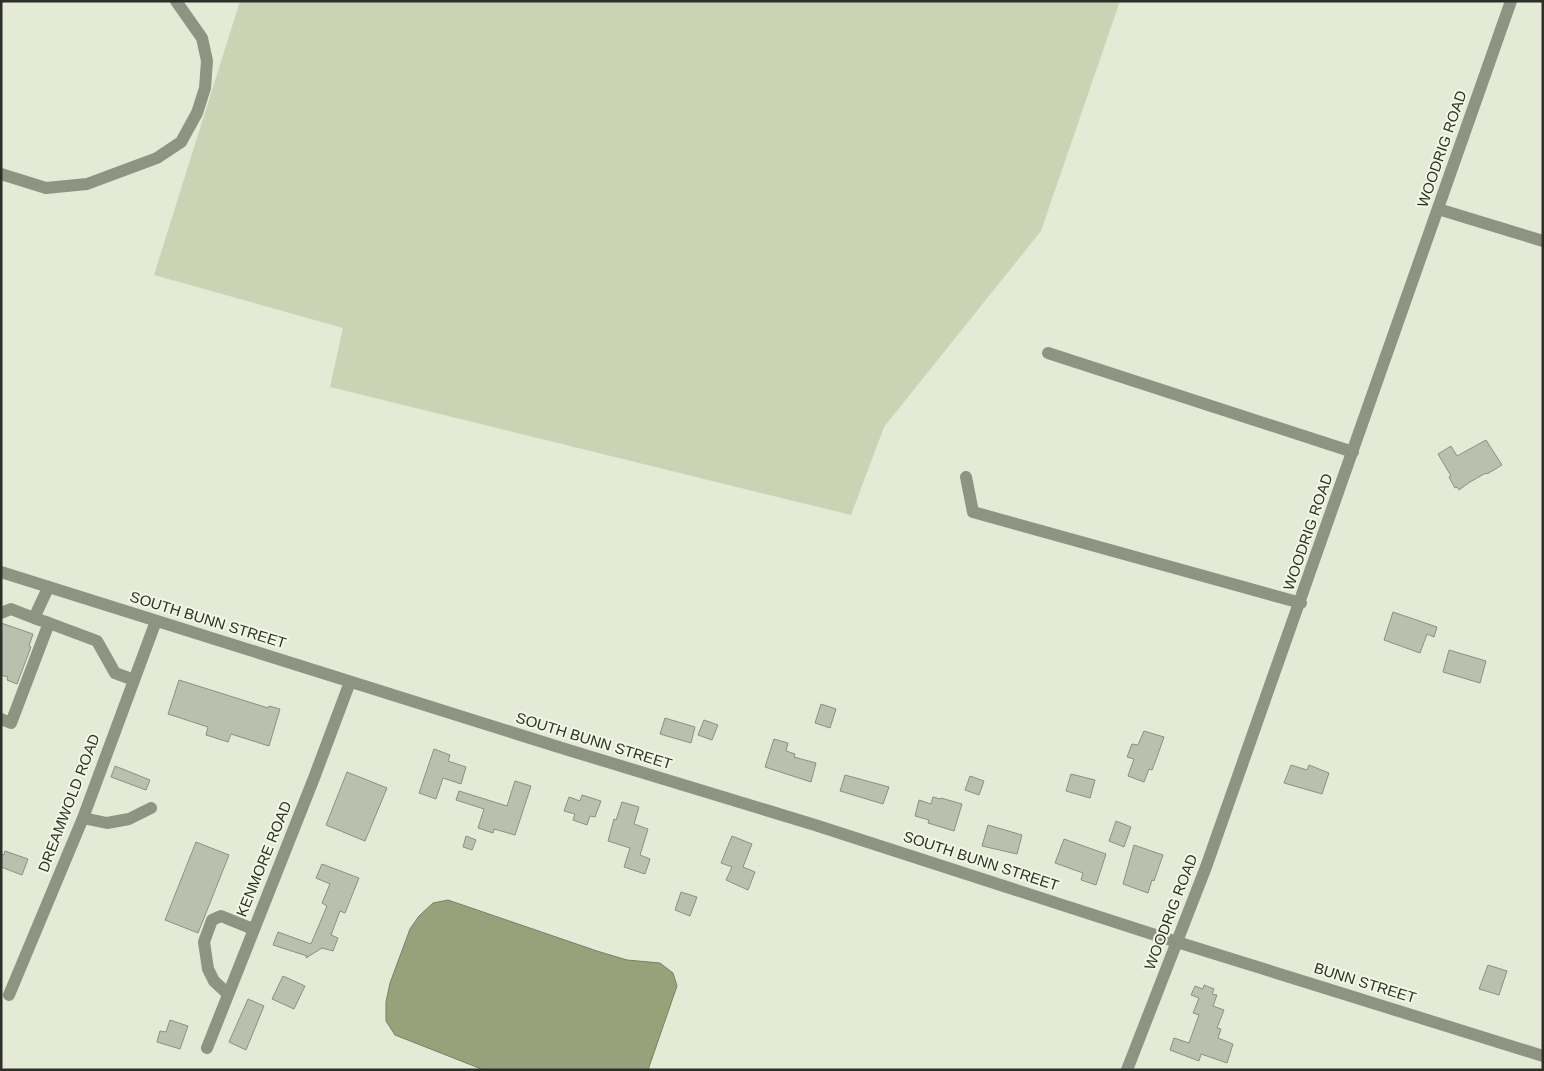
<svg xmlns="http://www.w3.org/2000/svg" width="1544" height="1071" viewBox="0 0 1544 1071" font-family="Helvetica,sans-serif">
<rect width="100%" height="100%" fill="#e5ead7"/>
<path fill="#cbd3b4" d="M240,1H1120L1041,231L884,427L851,515L330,387L343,328L154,275Z"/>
<path fill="#98a27a" stroke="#788061" d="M448,900L597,951L627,960L660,963L673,973L677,986L648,1070H484L395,1035L386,1021V1002L390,983L410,929L419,916L433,903Z"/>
<path fill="#bbc0ae" stroke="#8c907f" d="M1486,440L1502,465L1487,474L1486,473L1470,482L1459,490L1457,487L1455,488L1449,477L1451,476L1438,454L1451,446L1457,456Z
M1393,612L1437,627L1434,637L1427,634L1420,653L1384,640Z
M1,623L33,634L29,646L31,647L17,684L7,680L8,677L1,675Z
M1449,650L1486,661L1480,683L1443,672Z
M179,680L268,708L269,706L280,709L269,746L231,734L228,742L206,735L208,727L168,714Z
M821,704L836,709L830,728L815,723Z
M665,718L695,727L691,743L660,734Z
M704,720L718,725L712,740L698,735Z
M1144,731L1164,737L1157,757L1152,770L1149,769L1144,782L1128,776L1134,759L1127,757L1132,744L1138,745Z
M774,739L788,743L786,751L795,754L794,757L816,763L811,782L765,767Z
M434,749L450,755L448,761L466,767L461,784L443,778L436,799L419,793Z
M1291,765L1307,770L1309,765L1329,773L1322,794L1284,783Z
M115,766L150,780L146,790L111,777Z
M347,772L387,788L365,841L326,825Z
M1071,774L1095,780L1090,798L1066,791Z
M845,775L889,787L883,804L840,791Z
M970,776L984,781L979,795L965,790Z
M515,781L531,786L515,835L494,829L493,833L478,828L484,809L456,800L459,791L507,806Z
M582,795L601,801L595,817L590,816L587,825L573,820L575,814L564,811L569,797L580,801Z
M933,797L940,799L941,798L962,804L954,831L928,823L929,820L915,816L919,800L931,804Z
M622,802L639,807L634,824L648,829L640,855L650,859L645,874L624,867L630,848L608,841L614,819L616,820Z
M1116,821L1131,827L1124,847L1109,841Z
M988,825L1022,835L1017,854L982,846Z
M466,836L476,840L472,850L463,847Z
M732,836L752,844L743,867L755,872L748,890L726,880L732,867L721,863Z
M1064,839L1106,854L1096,885L1081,880L1083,873L1055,863Z
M196,842L229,855L198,933L165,920Z
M1134,845L1163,855L1154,881L1152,880L1148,893L1123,884Z
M5,851L28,859L22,875L1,867V854L4,855Z
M322,864L359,878L345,913L340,911L331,935L338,938L333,951L322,948L306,958L307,956L273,945L278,932L311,944L327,906L322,903L330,884L316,878Z
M681,892L697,897L690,916L675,910Z
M1488,965L1507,971L1499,995L1479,989Z
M283,976L305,986L294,1009L272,999Z
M1204,985L1214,989L1212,994L1217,995L1213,1006L1224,1010L1217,1028L1221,1029L1218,1038L1233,1044L1227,1063L1201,1054L1199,1061L1170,1050L1174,1038L1189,1043L1199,1015L1193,1013L1199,998L1191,995L1195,986L1203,989Z
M248,999L264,1006L246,1050L229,1042Z
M170,1020L188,1026L180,1049L157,1042L160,1031L166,1032Z"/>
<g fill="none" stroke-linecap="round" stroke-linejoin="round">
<path stroke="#8f9482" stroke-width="12" d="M1,174L46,188L87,184L157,158L181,142L197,113L205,88L207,61L202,38L176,1
M1438,209L1543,241
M1048,353L1353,452
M966,477L973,512L1301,603
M1,572L565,749L815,825L1177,942L1543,1056
M1,613L11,609L34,618L48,588
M49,623L97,641L115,673L134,680
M1,719L11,723L49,623L34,618
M83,818L107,823L129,819L151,808
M228,994L214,981L208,969L204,942L212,920L221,916L253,929
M9,995L83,818L156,621
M207,1048L314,778L350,682
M1127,1070L1206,867L1511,1"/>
</g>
<g text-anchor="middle" stroke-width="4" stroke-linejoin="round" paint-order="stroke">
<g font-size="15" fill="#2d2f28" stroke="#f2f8e4">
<text transform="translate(1442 149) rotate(-71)" y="5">WOODRIG ROAD</text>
<text transform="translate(1308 532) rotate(-71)" y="5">WOODRIG ROAD</text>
<text transform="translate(208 620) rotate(17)" y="5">SOUTH BUNN STREET</text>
<text transform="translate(594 741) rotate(17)" y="5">SOUTH BUNN STREET</text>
<text transform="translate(69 803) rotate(-69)" y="5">DREAMWOLD ROAD</text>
<text transform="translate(264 859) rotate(-68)" y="5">KENMORE ROAD</text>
<text transform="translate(981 861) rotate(18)" y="5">SOUTH BUNN STREET</text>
<text transform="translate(1171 912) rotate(-69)" y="5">WOODRIG ROAD</text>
<text transform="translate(1365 983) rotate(17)" y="5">BUNN STREET</text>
</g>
</g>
<rect width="1544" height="1071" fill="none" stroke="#2d2f28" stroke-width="5"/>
</svg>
